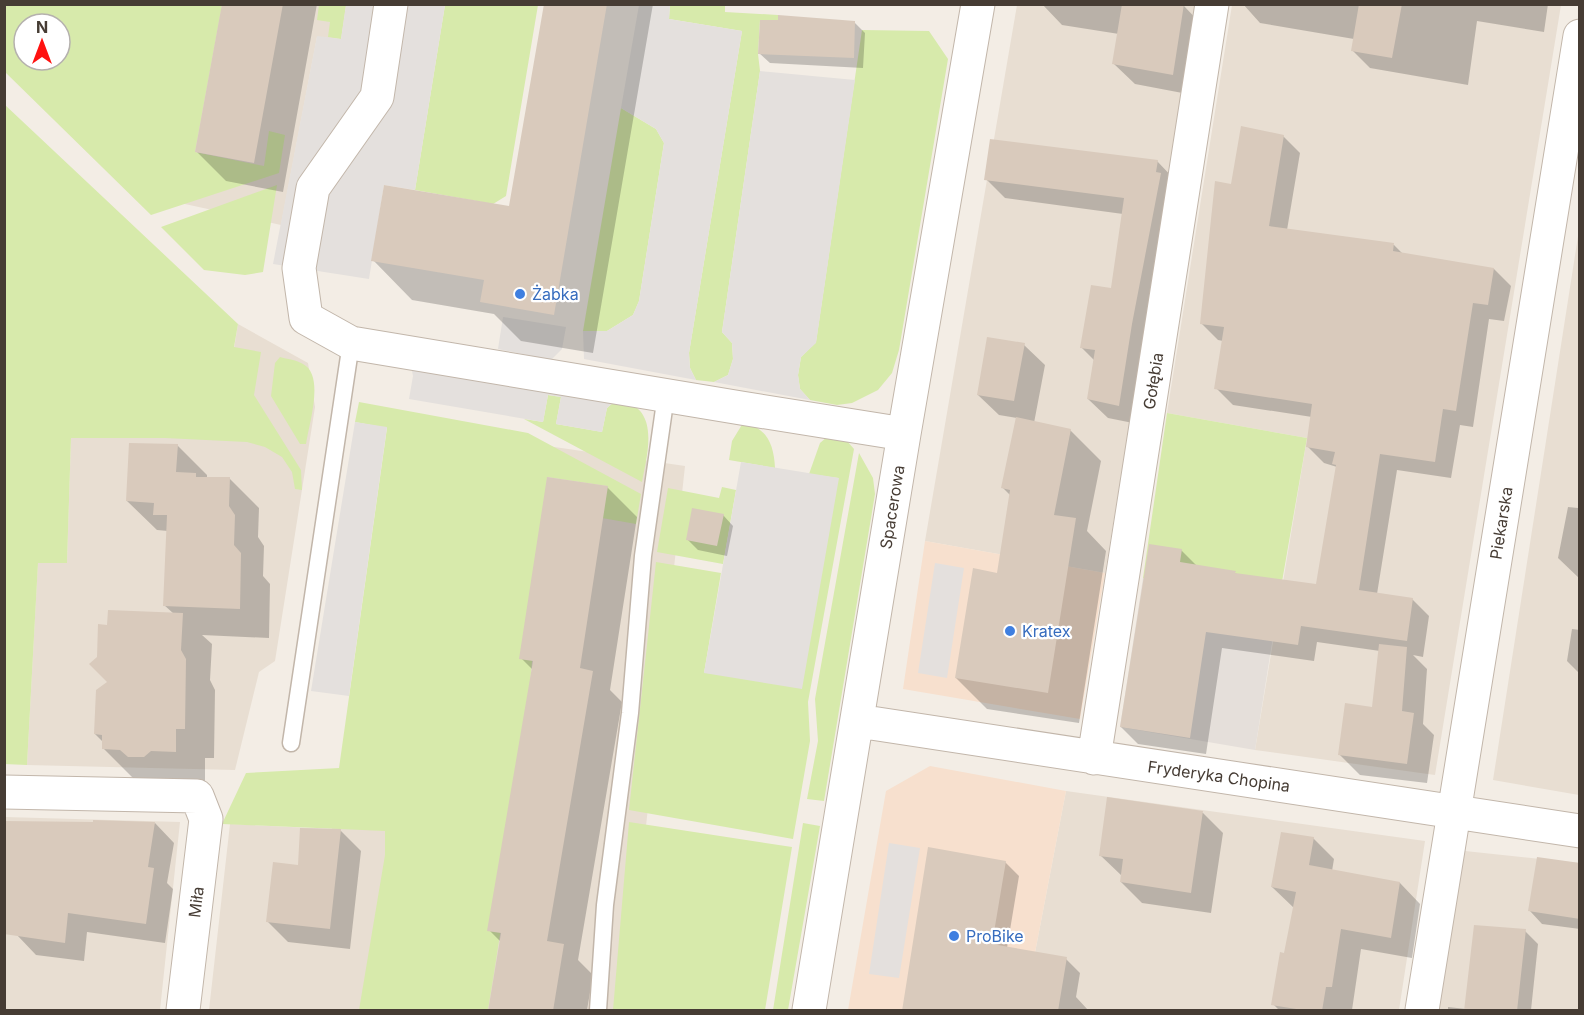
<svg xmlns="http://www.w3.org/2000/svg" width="1584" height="1015" viewBox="0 0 1584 1015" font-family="Inter,sans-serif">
<rect width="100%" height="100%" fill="#f3ede5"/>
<path fill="#e8ded2" d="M179,5H346L341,39L317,37L281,225L139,194Z
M1017,5H1198L1105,573L925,541Z
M1232,5H1561L1435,775L1255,750L1307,438L1167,413Z
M1579,230V795L1493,780Z
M238,324L308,363L315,407L275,661L259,672L235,770L27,765L38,562L67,563L71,438H164L230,373Z
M395,424L685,466L629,983L624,1010H209L230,824L332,829Z
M1066,791L1425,841L1399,1010H1024Z
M5,817L180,822L160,1010H5Z
M1465,851L1579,863V1010H1438Z"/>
<path fill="#f7e0ce" d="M925,541L1105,573L1080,719L903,689Z
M930,766L1066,791L1024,1010H848L886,791Z"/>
<path fill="#e5dfda" d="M1143,578L1279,599L1255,750L1120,727Z"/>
<path fill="#d7eaab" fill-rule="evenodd" d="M670,4L725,5V12L778,15V20H760L758,54L760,71L722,332L732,343L733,359L728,375L714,382L696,380L690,368L689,353L742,31L669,19Z
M4,5H222L195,152L264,166L269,131L285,135L279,173L151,215L5,72ZM24,24H60V60H24Z
M319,5H346L341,39L328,37L330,22L317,20Z
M445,5H538L506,196L493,204L415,190Z
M862,30L929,31L948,59L899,350L892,373L878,390L852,403L837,405L810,400L800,389L798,375L801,357L816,342Z
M4,104L238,324L234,347L261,352L254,395L301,470L302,490L295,489L292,472L282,457L265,447L247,442L165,438H71L67,563H38L27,765L4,764Z
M621,108L656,129L664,143L639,301L633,315L607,331H583Z
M277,185L263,272L245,275L204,270L161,227Z
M280,357C287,359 297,360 303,364C325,375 309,424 306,444H300L271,396L275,363Z
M548,395L561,397L556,424L602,432L607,408L615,401C620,402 625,402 630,404C659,416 646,460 642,482L524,419L543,422Z
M359,402L528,433L641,494L636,524L602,518L607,486L547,477C534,656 518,834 488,1010H359L385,855V831L222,824L246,773L339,768L387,428L355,422Z
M1167,413L1307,438L1279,599L1143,578Z
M743,423C767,427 774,445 775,468L729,460L732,441Z
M827,437L847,441L854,449L808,702L810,741L793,839L629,810L656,562L721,573L704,673L838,478L809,474L820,443Z
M859,453L873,478L875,494L824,801L807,799L818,741L815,699Z
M722,487L736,490L723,564L657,552L668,488L719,498Z
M629,822L792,847L765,1010H613Z
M803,823L820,826L788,1010H773Z"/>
<path fill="#e4e0dd" d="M346,5H445L415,190L384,185L369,279L273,264L317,36L341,39Z
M639,5H670L669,19L742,31L689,353L690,368L696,380L584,359L583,331H607L633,315L639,301L664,143L656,129L621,108Z
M760,71L855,80L816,343L801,357L798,375L800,389L810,400L714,382L728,375L733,359L732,343L722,332Z
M503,317L566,327L562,349L551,360L498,349Z
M411,366L615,401L607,408L602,432L556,424L561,397L548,395L543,422L409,399L413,376Z
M355,422L387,427L349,696L311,691Z
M741,462L839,478L802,689L704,673Z
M935,563L964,568L947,678L918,673Z
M889,843L920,848L899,978L869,974Z"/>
<path fill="#0003" d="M223,4H317L283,192L226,181L197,152Z
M545,4H653L593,353L521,341L494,314L412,300L373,260L510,208Z
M1042,4H1179L1184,6L1204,27L1193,95L1135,84L1114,64L1119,34L1062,25Z
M1243,4H1548L1544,32L1477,21L1468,85L1370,68L1352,50L1354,39L1260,23Z
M854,22L865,33L863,68L770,63L759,53Z
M1283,136L1300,153L1287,230L1394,245L1403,254L1494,269L1511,286L1504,321L1489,319L1473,427L1460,425L1451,478L1397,470L1377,594L1412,599L1429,616L1423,657L1413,655L1427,669L1423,724L1434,735L1427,783L1360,775L1339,754L1373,709L1380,651L1317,642L1314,661L1222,648L1206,754L1138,744L1121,727L1181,550L1198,567L1235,573L1238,575L1318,586L1337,467L1324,463L1307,446L1312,417L1233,405L1216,388L1223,341L1218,340L1201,323L1232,186Z
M1157,161L1176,181L1138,424L1108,418L1088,399L1094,360L1081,347L1113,290L1123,214L1005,198L986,179Z
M1024,345L1045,365L1034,423L1070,430L1101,461L1087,531L1106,551L1079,723L987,709L956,678L998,574L1011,496L1003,488L1017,418L999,415L978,395Z
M177,445L207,475V478H229L259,508L258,537L264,546L263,576L270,584L269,638L202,635L212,644L210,680L215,690L214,758H205V781L133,778L103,748V742L95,734L109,682L99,657L109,627L174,614L164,605L168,531L157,530L127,501Z
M607,487L637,517L610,690L622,702L578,960L593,975L587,1010H490L501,942L489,930L533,670L521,658Z
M1580,500V579L1558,558L1568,507L1578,508Z
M723,515L733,526L727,556L698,550L687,539Z
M1572,629L1580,630V674L1567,661Z
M1108,799L1203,813L1223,833L1211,913L1142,903L1121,882L1122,876L1100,855Z
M155,823L174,843L167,883L173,889L165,943L87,932L84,961L36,955L17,935Z
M340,830L361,851L350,949L288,942L268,922L300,866Z
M1313,838L1334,859L1332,871L1400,883L1420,904L1412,958L1361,949L1352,1010H1279L1273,1004L1286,955L1294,908L1272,887Z
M1005,862L1019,876L1007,948L1066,959L1080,973L1076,997L1088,1010H903Z
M1580,864V929L1542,924L1530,911Z
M1525,931L1538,944L1531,1010H1448V1007L1466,1009Z"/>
<path fill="#d9cabc" d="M222,4H283L254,163L195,152Z
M544,4H607L554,315L480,302L484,280L371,261L384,185L509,206Z
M1122,4H1184L1173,75L1112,64Z
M1359,4H1402L1392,58L1351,51Z
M778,15L855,21L854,58L758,54L760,20H778Z
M1241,126L1284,135L1269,226L1394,243L1393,251L1494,268L1488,305L1473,303L1456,411L1443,409L1435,462L1380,454L1359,590L1413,598L1407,641L1301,626L1298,645L1206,632L1190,738L1120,727L1149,544L1182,549L1180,562L1236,571L1235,573L1316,584L1336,465L1332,464L1335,452L1306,447L1312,404L1214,389L1224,327L1200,324L1215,181L1231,184Z
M990,139L1158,160L1156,172L1161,173L1132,324L1119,406L1087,399L1095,350L1080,348L1091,285L1111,288L1124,198L984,180Z
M987,337L1025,343L1014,401L977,395Z
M1016,417L1071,429L1054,515L1076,518L1048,693L955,678L973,568L997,573L1010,490L1001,488Z
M129,443L178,444L176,472L196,473V477H230L229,506L235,515L234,545L241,553L240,609L163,606L167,515H153L154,503L126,501Z
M547,477L608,486L580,668L593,671L547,941L564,944L553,1011H488L501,933L487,931L533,661L519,659Z
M692,508L724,514L717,546L686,540Z
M108,610L183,613L181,650L186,659L185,729H176V752L151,751L144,757H128L120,750L102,749V735L94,734L96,690L107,682L89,664L97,657L98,624L107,625Z
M1379,644L1407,647L1402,711L1414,713L1407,764L1338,755L1345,703L1372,707Z
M1107,797L1203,811L1191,893L1120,882L1123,859L1099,856Z
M93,820L155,822L148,867L154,868L146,924L68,913L65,943L4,934V821L93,822Z
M300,828L341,829L330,929L266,922L273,862L298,865Z
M1281,832L1314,837L1309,865L1400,882L1391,938L1341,929L1332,987H1326L1322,1011H1309L1271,1005L1280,952L1284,953L1296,892L1271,887Z
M928,847L1006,861L992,944L1067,957L1058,1011H902Z
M1537,857L1580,863V919L1528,911Z
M1474,925L1526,929L1517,1011H1464Z"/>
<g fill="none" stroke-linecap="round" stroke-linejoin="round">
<g stroke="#c2b6aa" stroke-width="19">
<path id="service" d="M291,743L351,343
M598,1010L605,905L630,713L643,556L666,395"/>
</g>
<g stroke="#c2b6aa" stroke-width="35">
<path id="minor" d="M391,4L377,97L313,188L299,268L306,318L351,343L741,408L904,434
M858,721L1580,831
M1094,758L1212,4
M4,792L197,796L206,819L183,1010
M809,1010L904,434L978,4
M1422,1010L1580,36"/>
</g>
<use href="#service" stroke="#fff" stroke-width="16"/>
<use href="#minor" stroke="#fff" stroke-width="33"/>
</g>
<g fill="#3f7fe0" stroke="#fff" stroke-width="2">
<circle cx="520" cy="294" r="6"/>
<circle cx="1010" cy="631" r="6"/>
<circle cx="954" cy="936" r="6"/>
</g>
<g text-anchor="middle" stroke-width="4.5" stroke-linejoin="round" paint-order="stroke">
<g font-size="16" fill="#366cbe" stroke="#fff" text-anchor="start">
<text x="532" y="300">Żabka</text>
<text x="1022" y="637">Kratex</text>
<text x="966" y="942">ProBike</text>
</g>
<g font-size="16" fill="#463c34" stroke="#fff">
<text transform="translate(1153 381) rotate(-81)" y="6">Gołębia</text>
<text transform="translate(892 507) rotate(-81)" y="6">Spacerowa</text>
<text transform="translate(1501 523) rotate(-81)" y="6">Piekarska</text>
<text transform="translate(1219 776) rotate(8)" y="6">Fryderyka Chopina</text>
<text transform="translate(196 902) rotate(-83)" y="6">Miła</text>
</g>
</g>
<rect width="1584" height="1015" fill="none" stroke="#463c34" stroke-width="12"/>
<g transform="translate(42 42)"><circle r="28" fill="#ffffff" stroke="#b5b1ae" stroke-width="1.5"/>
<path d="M0-4.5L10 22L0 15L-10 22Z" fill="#ff1210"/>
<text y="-9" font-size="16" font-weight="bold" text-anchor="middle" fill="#463c34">N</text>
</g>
</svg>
